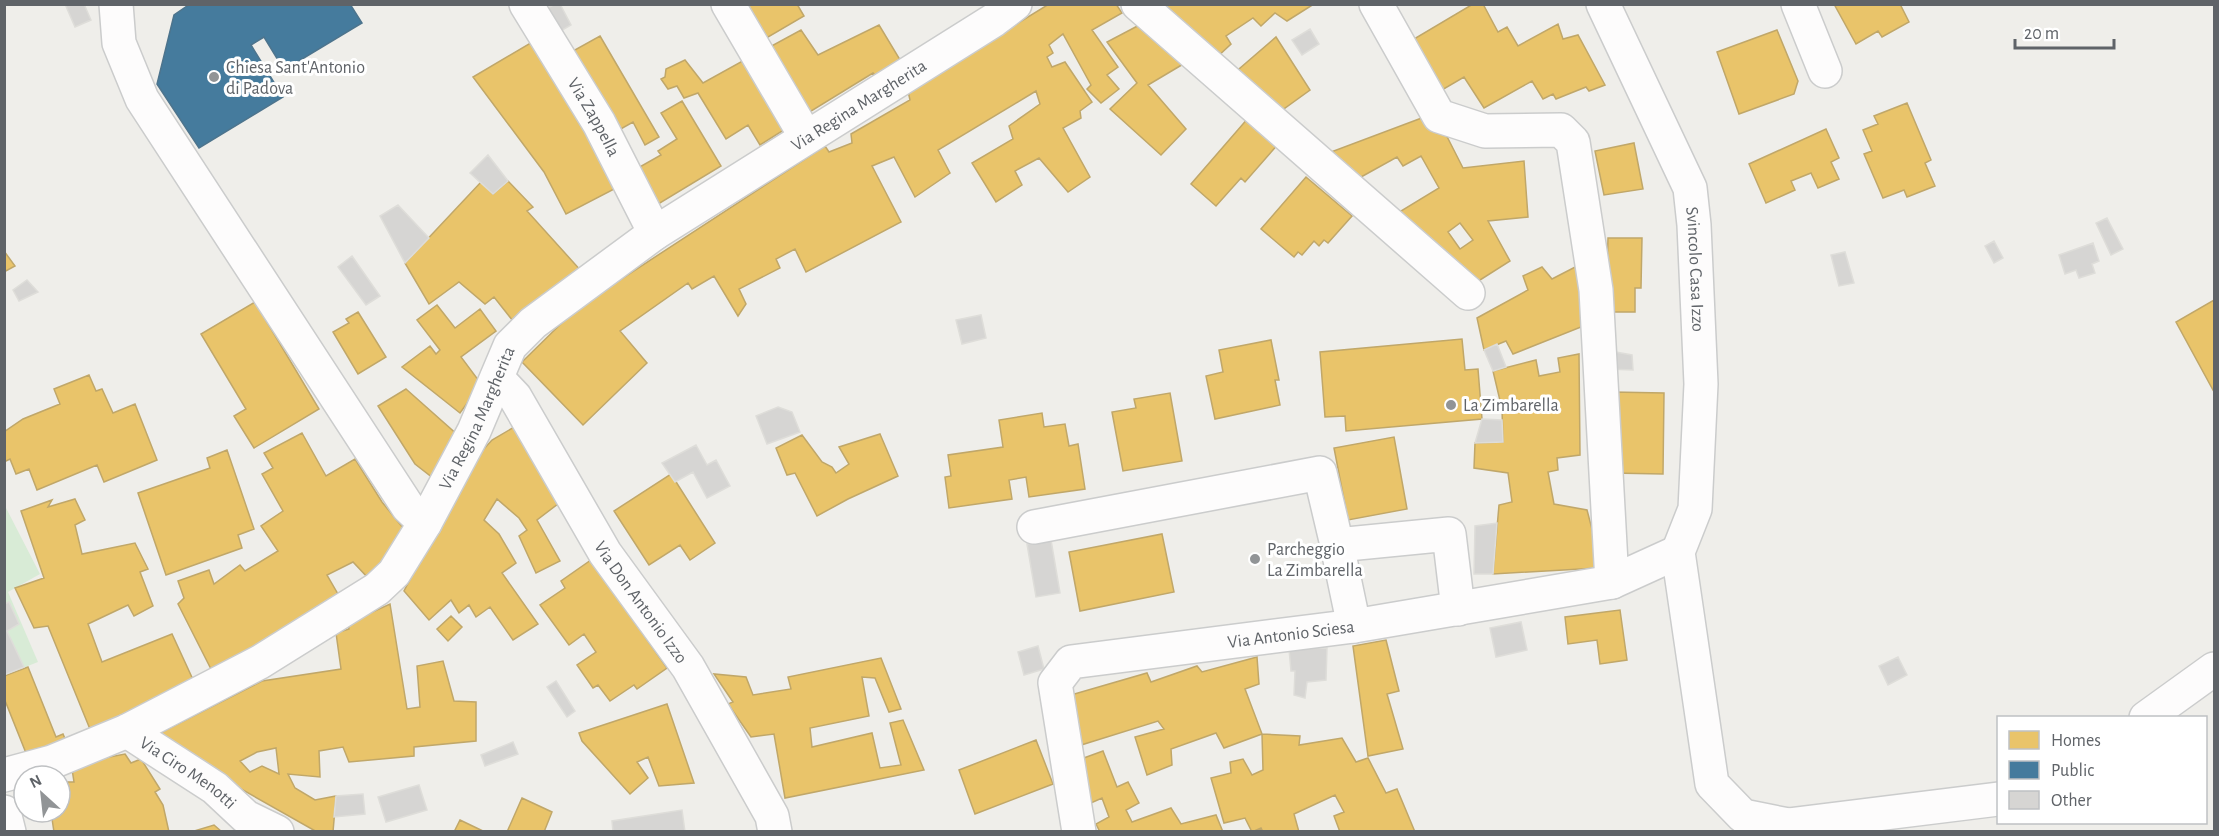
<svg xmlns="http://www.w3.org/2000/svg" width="2219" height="836" viewBox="0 0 2219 836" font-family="'Alegreya Sans',sans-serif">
<rect width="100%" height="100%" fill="#efeeea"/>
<path fill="#d8ebd6" d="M4,504L40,574L8,592L38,662L5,675Z"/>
<path fill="#e9c46a" stroke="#c0a769" stroke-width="1.5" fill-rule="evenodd" d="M743,4H797L804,16L763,40Z
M1049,4H1116L1122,13L1092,30L1118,67L1107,75L1119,89L1101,103L1087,89L1091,85L1063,34L1049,45L1053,53L1047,57L1052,67L1065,62L1092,102L1080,111L1081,118L1063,128L1090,177L1068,192L1039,158L1015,171L1022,185L996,202L972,163L1013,139L1009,126L1040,104L1036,91L938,150L950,173L915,197L894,157L872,166L901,222L806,272L795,249L776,259L780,268L739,289L746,304L738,316L714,276L692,289L688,283L620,331L647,363L583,425L522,362L577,308L825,146L829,152L852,143L851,134L910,100L908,91Z
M1155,4H1314L1287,21L1275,13L1261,26L1253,18L1226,36L1231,44L1216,58Z
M1473,4H1483L1498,32L1507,27L1518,46L1558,24L1563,39L1578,35L1605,85L1589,91L1586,87L1556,99L1553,94L1543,99L1532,81L1484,108L1464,77L1442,90L1414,39Z
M1834,4H1900L1909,22L1882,37L1878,31L1856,44Z
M1147,21L1190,60L1148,85L1186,129L1161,155L1110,109L1137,83L1107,42Z
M879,25L902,63L882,82L873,73L808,113L766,49L801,30L818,55Z
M1777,30L1798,81L1794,94L1739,114L1717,52Z
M600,36L659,137L645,145L633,122L619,130L573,51Z
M1276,37L1310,90L1274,116L1232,75Z
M534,41L620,186L566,214L544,172L473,77Z
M748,58L787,128L760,145L748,125L726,139L698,93L684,98L677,86L668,89L661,79L665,77L666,69L685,60L703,83Z
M682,101L721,166L650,209L629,173L661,155L658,151L677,139L661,113Z
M1907,103L1931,160L1925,163L1935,186L1907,197L1904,190L1883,198L1864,154L1872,151L1863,130L1878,124L1874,116Z
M1435,113L1463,168L1524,161L1528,217L1488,221L1510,261L1469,287L1391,217L1439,188L1421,156L1403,166L1397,157L1352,182L1323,155ZM1460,223L1473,240L1460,249L1448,232Z
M1249,117L1279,143L1245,182L1241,178L1216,206L1191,184Z
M1826,129L1839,158L1831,162L1839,179L1818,188L1811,173L1791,181L1795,190L1766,203L1749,164Z
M1634,143L1643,189L1604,195L1595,151Z
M1306,177L1352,216L1328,243L1324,240L1319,246L1314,241L1302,255L1298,252L1294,257L1261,229Z
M508,181L533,207L527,211L583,273L513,321L494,297L485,304L459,282L429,304L405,263L481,182L493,194Z
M1608,238H1642L1641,288H1635V312H1606Z
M4,251L15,266L4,272Z
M1581,264V327L1513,354L1506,341L1484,350L1477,318L1528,290L1523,276L1542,267L1552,279Z
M2214,300V389L2213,390L2176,322Z
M255,302L319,409L254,448L234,416L246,409L201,334Z
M437,305L455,328L480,309L496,331L461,357L479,381L468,402L460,413L402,367L430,346L436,354L440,350L417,320Z
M358,312L386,357L358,374L333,332L349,323L346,319Z
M1462,339L1465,370L1478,369L1482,419L1346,431L1345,416L1325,417L1320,352Z
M1271,340L1279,380H1275L1280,405L1215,419L1206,376L1223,372L1219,350Z
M1579,354L1580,455L1557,458L1558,470L1548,472L1554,504L1587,510L1593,533L1600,536L1598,568L1493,574L1499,505L1512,502L1508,473L1474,468L1475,443L1503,442L1502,409L1493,371L1536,360L1539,376L1560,372L1558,358Z
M89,375L96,391L102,389L113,413L135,404L157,460L104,482L97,465L37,490L29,469L16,474L10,459L4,462V432L23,419L60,404L54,389Z
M406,389L460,437L442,485L415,464L378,406Z
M1612,392L1664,393L1663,474L1611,473Z
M1170,393L1182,461L1123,471L1112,412L1136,408L1134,399Z
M1042,413L1044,427L1065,424L1069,446L1078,444L1085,489L1029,497L1026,477L1009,480L1012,499L949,508L945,477L951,476L948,455L1003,447L999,420Z
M516,426L567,497L537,520L560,561L536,573L519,536L527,530L519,518L497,499L484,520L499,534L516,563L502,573L538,624L513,640L490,607L476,617L469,605L459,613L451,600L429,620L404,591L472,462L492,440Z
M302,433L326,476L355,459L382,502L408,534L371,581L353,562L327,575L342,601L214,675L178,604L184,598L178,581L209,570L214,584L240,565L245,571L278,551L261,526L283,511L262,474L273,468L264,453Z
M880,434L898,476L848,499L817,516L795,473L787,475L776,448L802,435L822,462L832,467L836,473L849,464L839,447Z
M1394,437L1407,509L1348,520L1334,448Z
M227,450L254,529L238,535L242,548L166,575L138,493L210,468L207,458Z
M671,474L715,543L690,560L680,545L649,565L614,511Z
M75,499L85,520L75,525L82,554L135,543L148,569L140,572L153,606L134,616L128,605L88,624L102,662L172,634L195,684L94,739L48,626L34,628L15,588L44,578L21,511L52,500L48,507Z
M1162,534L1174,592L1080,611L1069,552Z
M591,560L667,668L637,689L634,685L610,701L598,685L593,688L577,665L596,652L584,634L569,645L540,605L565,588L561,581Z
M390,604L407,709L420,707L417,666L443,661L454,701L476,702V741L414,747V756L349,762L343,747L319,751L320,777L288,774L295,788L315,800L336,796L333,832H317L158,742L156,735L262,681L341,669L336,633L349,629L348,623ZM276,748L279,774L262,766L250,772L240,761L257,752Z
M1620,610L1627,660L1600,664L1597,640L1568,644L1565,617Z
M451,616L462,627L448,641L437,629Z
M1386,640L1399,691L1387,694L1403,749L1368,756L1353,646Z
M1257,657L1259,684L1245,689L1262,734L1224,748L1216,733L1171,749L1172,765L1147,775L1135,737L1164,729L1158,721L1078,746L1064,697L1147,673L1151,682L1197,666L1202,672Z
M881,658L901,709L889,712L875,678L862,677L869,716L810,728L812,747L872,733L880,768L901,765L890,723L903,720L924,770L785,798L774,734L751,737L728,704L733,702L714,674L746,677L753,695L791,689L788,677Z
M28,667L56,737L63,734L69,748L30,763L4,698V676Z
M667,704L694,783L659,786L648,757L637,762L648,778L630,794L582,741L579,733Z
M1262,734L1300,736L1299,745L1342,738L1356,762L1368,758L1386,793L1397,789L1415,832H1340L1334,816L1344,812L1335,795L1294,814L1299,832H1263L1261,828L1252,832L1245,818L1224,823L1211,778L1231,773L1230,762L1243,759L1252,775L1263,770Z
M1036,740L1053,784L975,814L959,770Z
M1103,751L1117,787L1128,782L1139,803L1126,810L1132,822L1171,808L1181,824L1216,815L1223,832H1100L1096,824L1109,817L1102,798L1091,803L1081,759Z
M125,754L131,763L141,759L160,789L155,792L163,805L169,832H54L51,812H60V791H62L61,782H74L72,769L99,759Z
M522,798L552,812L544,832H507Z
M460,820L485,832H454Z
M214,825L222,832H191Z"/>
<path fill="#457b9d" stroke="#4d748d" stroke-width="1.5" d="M190,4H350L362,23L284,70L264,37L251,45L283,97L199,148L157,84L174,15Z"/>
<path fill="#d6d5d3" stroke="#deddd9" stroke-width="1.5" d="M65,4H84L91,20L75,27Z
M555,4H560L571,25L552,36L539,13Z
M1310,29L1319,44L1302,55L1292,40Z
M488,155L508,181L493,194L470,173Z
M398,205L429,238L405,263L380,216Z
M2107,218L2123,249L2111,255L2096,223Z
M1994,241L2003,258L1994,263L1985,246Z
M2093,243L2099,261L2092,264L2095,273L2079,278L2076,270L2065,274L2059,255Z
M1845,252L1854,283L1839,286L1831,255Z
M352,256L380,296L366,305L338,267Z
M27,280L38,292L19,301L13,290Z
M981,315L986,338L962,344L956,320Z
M1497,344L1506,367L1493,371L1484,350Z
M1610,351L1632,355L1633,370L1607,369Z
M778,407L792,412L800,432L767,444L756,416Z
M1482,419L1502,420L1503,442L1475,443Z
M696,445L707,465L716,460L730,486L707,498L693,472L675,482L662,463Z
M1497,523L1493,574H1474L1475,526Z
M1051,540L1060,593L1036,597L1027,544Z
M9,602L19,624L7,631L24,667L4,675V604Z
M1521,622L1527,650L1496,657L1490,628Z
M1038,646L1044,669L1024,675L1018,652Z
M1327,648L1326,680L1307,682L1305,698L1294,695L1295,671H1291L1289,649Z
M1898,657L1907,675L1888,685L1879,666Z
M556,681L575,711L567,717L547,687Z
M513,742L518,754L485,766L481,755Z
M419,785L427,810L386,822L378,797Z
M363,794L365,814L334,817L336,796Z
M682,810L685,832H613L612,821Z"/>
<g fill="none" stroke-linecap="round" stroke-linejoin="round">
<g stroke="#cbcccc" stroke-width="36">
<g id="minor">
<path d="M116,4L119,43L142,99L408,507L425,523"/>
<path id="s1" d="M526,4L599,123L655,233"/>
<path d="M728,4L806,137"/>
<path d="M1138,4L1468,293"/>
<path d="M1376,4L1439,116L1485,131L1561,130L1573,142L1596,290L1612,582"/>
<path id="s2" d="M1603,4L1690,188L1694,225L1701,384L1695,509L1678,552L1712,784L1743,816L1788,825V832"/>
<path d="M1798,4L1825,71"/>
<path id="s3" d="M497,378L515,397L605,553L688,667L772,816L775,832"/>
<path d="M1034,527L1320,473L1337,545L1449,534L1458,609"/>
<path d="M1337,545L1354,626"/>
<path d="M2146,718L2214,669"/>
<path id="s4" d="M127,731L215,788L246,817L277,832"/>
<path id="s5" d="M4,775L52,762L127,731L260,662L377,589L394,573L425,523L474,431L510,346L533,323L655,233L994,20L1015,4"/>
<path d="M4,812L9,832"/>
<path d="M1788,825L1998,799"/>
<path id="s6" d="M1079,832L1055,683L1071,662L1354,626L1612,582L1678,552"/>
</g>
</g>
<use href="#minor" stroke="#fdfcfc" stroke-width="33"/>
</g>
<g fill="#919496" stroke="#fff" stroke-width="2">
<circle cx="214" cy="77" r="6"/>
<circle cx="1451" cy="405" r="6"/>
<circle cx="1255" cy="559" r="6"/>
</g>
<g text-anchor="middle" stroke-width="6" stroke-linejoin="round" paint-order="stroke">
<g font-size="18" fill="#5f6368" stroke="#fff" text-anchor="start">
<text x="226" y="73">Chiesa Sant'Antonio<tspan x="226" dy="21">di Padova</tspan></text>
<text x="1463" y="411">La Zimbarella</text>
<text x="1267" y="555">Parcheggio<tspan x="1267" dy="21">La Zimbarella</tspan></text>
</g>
<g font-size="18" fill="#5f6368" stroke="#fff">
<text dy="6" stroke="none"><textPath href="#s5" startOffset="1122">Via Regina Margherita</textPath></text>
<text dy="6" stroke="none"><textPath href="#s1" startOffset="132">Via Zappella</textPath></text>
<text dy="6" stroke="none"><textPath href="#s2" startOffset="285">Svincolo Casa Izzo</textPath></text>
<text dy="6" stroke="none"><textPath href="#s5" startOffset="618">Via Regina Margherita</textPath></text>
<text dy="6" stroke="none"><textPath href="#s3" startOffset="267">Via Don Antonio Izzo</textPath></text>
<text dy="6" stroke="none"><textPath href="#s6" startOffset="399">Via Antonio Sciesa</textPath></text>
<text dy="6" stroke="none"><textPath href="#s4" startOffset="74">Via Ciro Menotti</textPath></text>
</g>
</g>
<rect width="2219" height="836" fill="none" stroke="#5f6368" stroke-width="12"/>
<rect x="1997" y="716" width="210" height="108" fill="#ffffff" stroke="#bfc1c3" stroke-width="1.5"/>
<rect x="2009" y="731" width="30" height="18" fill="#e9c46a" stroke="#bfc1c3" stroke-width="1.5"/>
<text x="2051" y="746" font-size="18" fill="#5f6368">Homes</text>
<rect x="2009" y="761" width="30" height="18" fill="#457b9d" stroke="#bfc1c3" stroke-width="1.5"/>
<text x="2051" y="776" font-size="18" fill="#5f6368">Public</text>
<rect x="2009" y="791" width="30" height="18" fill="#d6d5d3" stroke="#bfc1c3" stroke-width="1.5"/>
<text x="2051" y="806" font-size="18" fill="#5f6368">Other</text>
<g transform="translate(42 794) rotate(333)"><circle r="28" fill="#ffffff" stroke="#bfc1c3" stroke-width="1.5"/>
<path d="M0-4.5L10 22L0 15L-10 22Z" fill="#919496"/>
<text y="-9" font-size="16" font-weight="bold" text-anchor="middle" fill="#5f6368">N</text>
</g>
<path d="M2015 39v9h99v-9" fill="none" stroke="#5f6368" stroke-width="3"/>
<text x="2024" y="39" font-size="18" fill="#5f6368" stroke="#ffffff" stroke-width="4.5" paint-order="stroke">20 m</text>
</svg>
